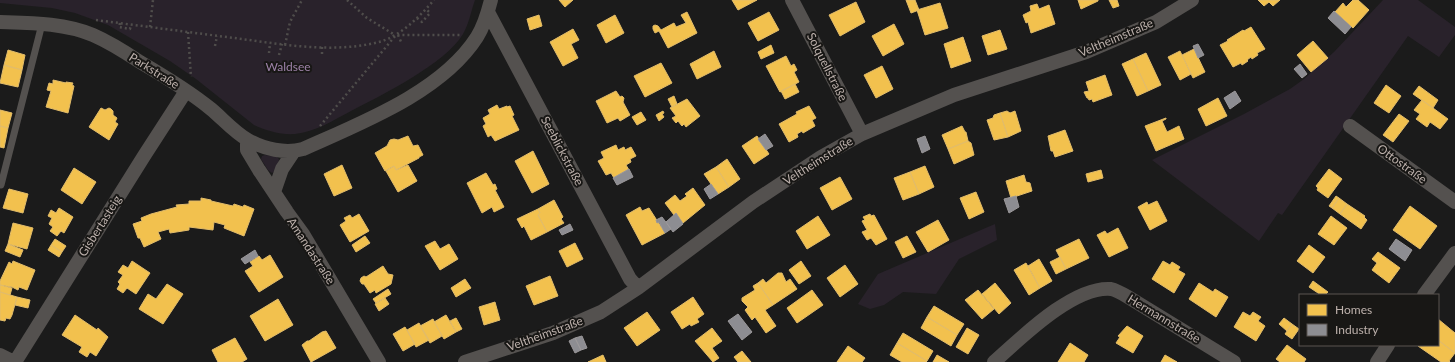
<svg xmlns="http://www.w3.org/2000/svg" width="1455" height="362" viewBox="0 0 1455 362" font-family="Lato,sans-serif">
<rect width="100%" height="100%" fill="#1b1b1b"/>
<path fill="#29222b" d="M0,0H475C471,11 469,24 463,34C445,64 382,95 351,111C334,120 315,132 295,134C281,135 267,131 254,125L196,79L170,61L108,25L75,13L52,8L0,3Z
M1383,0H1418L1455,27V35L1439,57L1408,36L1282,215L1278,213L1259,241L1152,160L1244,114L1290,89L1304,79L1334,52Z
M265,155L277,157L279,159C279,164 276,171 272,173L268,170L261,159L262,156Z
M995,224L997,240L959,259L936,294L903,292L884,305L870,309L858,304L878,274Z"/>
<path fill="#f2c14e" stroke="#e2bc6a" d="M559,0H573L565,7Z
M732,0H757L738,10Z
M906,0H915L919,10L911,13Z
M1078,0H1098V1L1081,9Z
M1109,0H1117L1119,6L1113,8Z
M1258,0H1280L1273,6L1269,2L1264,6Z
M1353,0H1358L1369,10L1353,28L1335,12L1343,3L1346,7Z
M856,2L865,22L840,36L829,15Z
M940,3L948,28L925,35L917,10Z
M1037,4L1039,9L1049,5L1055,24L1031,33L1028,22L1026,23L1023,15L1031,11L1030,6Z
M687,12L697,33L668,48L659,31L655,33L653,29V26L655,25L658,26L661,30L674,23L676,27L686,23L681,15Z
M769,12L779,30L758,41L748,23Z
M539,15L542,26L530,30L527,19Z
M615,15L624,33L606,43L597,25Z
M894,24L904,44L883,56L872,36Z
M1251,27L1265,49L1257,53L1258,55L1252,59L1251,57L1247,60L1248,61L1242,65L1241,63L1233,67L1220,45L1228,41L1227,40L1243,30L1244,31Z
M573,29L579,40L571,44L578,58L563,66L550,42Z
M1000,30L1007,49L988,55L982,36Z
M963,37L971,61L951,68L944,44Z
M1313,41L1328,58L1311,72L1297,55Z
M771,45L774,53L761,59L758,52Z
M1194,49L1205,72L1193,78L1182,55Z
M8,50L25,55L22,70L4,65Z
M714,51L721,67L697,79L690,64Z
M1180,51L1191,74L1180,80L1168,57Z
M1146,53L1161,85L1148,91L1133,59Z
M786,56L791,66L794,64L797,70L794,72L799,82L780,92L766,66Z
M1133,59L1148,91L1137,96L1122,64Z
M661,63L672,83L645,97L634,76Z
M4,65L22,70L18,87L0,83Z
M882,66L893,89L876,98L864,75Z
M1105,75L1112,95L1093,102L1092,99L1089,100L1088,98H1087L1084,92L1089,91L1086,82Z
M53,80L66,83V82L73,83L72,85L74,86L68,113L46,107L51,91L47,90L49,83L53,84Z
M795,84L799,92L785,99L781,91Z
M1386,85L1401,96L1389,113L1374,103Z
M1419,86L1438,100L1433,108L1413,94Z
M616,91L620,97L622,96L624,98L623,102L630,115L620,121L618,118L607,123L596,101Z
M674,96L677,104L672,107L668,99Z
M1218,98L1227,116L1206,126L1198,109Z
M687,99L700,116L686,127L684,124L682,126L678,121L676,123L672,118L676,116L670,108Z
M1422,100L1448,119L1440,129L1430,122L1427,127L1416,119L1420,114L1414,110Z
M497,105L499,109L507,106V107L510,106L514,115L512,116L519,130L495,141L491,135L488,137L483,126L486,124L483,118L490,114L488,110Z
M809,106L816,118L812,120L815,126L803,133L802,131L797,134L798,137L789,142L779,124L797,114L796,112Z
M101,108L105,110L109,108L111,109L113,111V115L117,118L115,122L118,124L109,140L89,127Z
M0,110L12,113L8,128L0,126Z
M663,111L664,113L662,114L664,117L659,121L656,115Z
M1007,111L1010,113L1015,111L1021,131L1008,137L1000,113Z
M641,112L646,120L637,125L632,117Z
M1000,113L1008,137L994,140L987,120L993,118L994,115Z
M1399,114L1409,121L1393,142L1383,135Z
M1166,118V119L1162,121L1167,132L1179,126L1184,139L1156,151L1145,126Z
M0,126L8,128L4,148L0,147Z
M962,126L965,132H966L968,141L948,149L942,135Z
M1065,130L1073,151L1055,157L1053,151H1051L1048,136Z
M408,136L413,146L418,145L423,155L419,157V158L396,170L394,166L385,171L375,153L387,146L390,140L394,139L398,140Z
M757,136L769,154L754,164L742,146Z
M968,141L971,143L974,155L954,164L948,149Z
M616,145L618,150L624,147L625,150L631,147L636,156L630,159L631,162L626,165L629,170L614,178L611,173L606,175L598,161L604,158L601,152Z
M533,151L549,184L532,193L515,161Z
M727,159L740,179L729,187L716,167Z
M342,165L352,188L334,196L324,174Z
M408,165L417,181L398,192L386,171L394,166L396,170Z
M925,166L934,187L919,194L910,172Z
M716,167L729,187L718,194L704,174Z
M74,168L96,182L82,204L61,190Z
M1329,169L1342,179L1328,198L1317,190L1318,188L1316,186Z
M1101,170L1103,178L1088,182L1086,174Z
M910,172L919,194L903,200L894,178Z
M486,173L493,185L495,184L497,189L495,190L504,207L494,212L492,207L482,213L467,183Z
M1024,175L1026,182L1030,183L1032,191L1011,198L1006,181Z
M840,177L852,199L832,210L820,188Z
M693,188L705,205L683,223L676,213L674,215L665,203L675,195L680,201L687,196L685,194Z
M9,189L28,194L23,213L3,208Z
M976,192L984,212L969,219L960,198Z
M1336,196L1339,198L1332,208L1329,206Z
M201,198L211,200V201L233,206L234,204L243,207L244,205L254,209L244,236L224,228L225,225L214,222L213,230L189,227V230L170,233L169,229L158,232L161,239L144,247L140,238H138L133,224L142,221L141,218L151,214L177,207L176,205L189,204V201H201Z
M1339,198L1347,204L1340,214L1332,208Z
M554,200L563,217L561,219L564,223L547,232L538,215L540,213L538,209Z
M1157,201L1167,221L1150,230L1138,207L1147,202L1148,205Z
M1347,204L1365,216L1364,217L1367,220L1361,229L1340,214Z
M1410,206L1437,226L1420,249L1393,230Z
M640,207L642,211L649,208L665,233L642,245L626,215Z
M59,208L73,217L64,233L61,231L57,236L50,231L53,227L49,224L52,218L48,216L51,210L56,213Z
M538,209L540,213L538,215L547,232L531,240L524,226L522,228L517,219Z
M359,214L369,231L350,242L340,225L346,221L344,218L350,215L352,218Z
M870,214L871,216L874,215L887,239L876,245L871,238L867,240L862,232L867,230L862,221L865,220L863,217Z
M818,216L830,235L807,249L796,231Z
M1331,216L1347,228L1334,245L1318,234Z
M938,220L949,240L928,252L916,232Z
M13,223L33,228L27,249L8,244Z
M1118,228L1128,248L1109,257L1097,235L1105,231L1107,234Z
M365,236L370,243L356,252L352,245Z
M907,236L916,252L903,258L895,242Z
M55,239L66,246L62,252L51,245Z
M1079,239L1089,258L1066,269L1056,250Z
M435,241L440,249L449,244L458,259L440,270L425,246Z
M575,243L583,259L567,267L559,251Z
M8,244L23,250L20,257L5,251Z
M51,245L62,252L59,257L48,250Z
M1309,245L1325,257L1313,273L1297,261Z
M1378,252L1400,268L1389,283L1372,270L1377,263L1372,259Z
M270,255L283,277L259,292L245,271L253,266L250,262L259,256L262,260Z
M1060,257L1066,269L1056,274L1050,262Z
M1039,259L1052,281L1040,288L1028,266Z
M13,261L35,270L27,290L19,287L18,290L12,287L0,285V281L9,262L12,264Z
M132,261L150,273L136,294L127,288L123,293L117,289L120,284L118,282L123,275L118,272L123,265L128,268Z
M801,261L811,276L799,284L789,270Z
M1163,261L1170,265L1172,262L1180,267L1178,270L1185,274L1174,293L1152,279Z
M1026,263L1040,288L1029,295L1014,270Z
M845,265L858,284L840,297L827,278Z
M383,266L388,274L393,275L391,284L376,293L375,290L370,293L364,284H362L360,281L361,278L364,276L366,277Z
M778,273H782L786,282L790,279L797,289L773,305L758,283L763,279L766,283Z
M550,276L558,296L534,305L526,286Z
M465,279L471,288L456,297L451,288Z
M1313,281L1328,292L1325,295H1321L1309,287Z
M758,283L773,305L765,310L776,326L766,333L755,317L752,320L745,310L748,307L742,301V298L755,290L753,286Z
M995,283L1011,303L999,314L982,294Z
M1199,283L1213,292L1215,289L1228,297L1216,317L1189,299Z
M167,284L183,294L163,324L139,309L148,294L156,299Z
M0,285L12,288L10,295L0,292Z
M388,289L391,294L376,303L373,299Z
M812,290L823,305L797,323L787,308Z
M978,290L994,309L982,319L965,300Z
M0,292L17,297L12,315L10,319L6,318L5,321L0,320Z
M17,297L30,300L28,308L15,305Z
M693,297L704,314L697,319L699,322L691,326L690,324L682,329L671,312Z
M385,298L389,304L379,311L375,304Z
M278,299L293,325L265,341L250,316Z
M495,302L500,320L484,325L479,307Z
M934,306L964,324L957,335L927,317Z
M647,312L660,330L637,346L624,328Z
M1243,312L1250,316L1253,312L1261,317L1258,321L1265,326L1256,341L1234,327Z
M75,315L97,330L98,328L108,337L96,356L90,352L87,357L79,352L82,347L62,335Z
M446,315L456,332L444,339L434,322Z
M927,317L957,335L951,346L921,328Z
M456,318L462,329L456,332L450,321Z
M1284,318L1292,324L1287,331L1279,324Z
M433,319L442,336L430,343L420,326Z
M1438,319L1455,333V353L1438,340Z
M419,323L429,340L416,347L407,330Z
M1292,324L1299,329L1292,339L1285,334Z
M1127,326L1143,336L1133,353L1116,343L1120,337L1118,336Z
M405,327L415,344L403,351L393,334Z
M712,328L722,341L712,348L719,358L713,362L695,341Z
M967,328L979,335L968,354L956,347Z
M326,331L336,348L311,362L302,345L307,341H309L322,332Z
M903,333L933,351L927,361L897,343Z
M235,338L247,359L242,362H218L212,350Z
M1438,340L1455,353L1449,361L1450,362H1441L1418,346L1438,345Z
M897,343L927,361L926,362H902L890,355Z
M1070,343L1088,355L1084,362H1058Z
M1287,345L1306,359L1304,362H1280L1276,359Z
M848,346L865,358L862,362H837Z
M742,351L751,362H738L734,357Z
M603,355L606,362H588Z
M937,355L949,362H933Z
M1165,355L1177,362H1161Z"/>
<path fill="#8d8d92" stroke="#9b989a" d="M1334,11L1351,27L1345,34L1328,18Z
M1198,44L1204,55L1198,58L1193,46Z
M1300,64L1307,74L1302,78L1294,69Z
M1235,91L1241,101L1230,109L1224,98Z
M765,134L773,146L766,150L758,139Z
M925,136L930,149L922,153L917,139Z
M629,169L633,177L617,185L613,178Z
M711,184L718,194L710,199L704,189Z
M1016,196L1019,207L1009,213L1004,199Z
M676,213L683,224L673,232L666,222Z
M662,217L671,229L665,233L659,222L657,223L656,220Z
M570,224L573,230L562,235L559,230Z
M1396,239L1412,250L1405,261L1389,249Z
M255,250L258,256L245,264L241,259Z
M738,314L752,332L742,340L728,321Z
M582,336L587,348L581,350L575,338Z
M575,338L581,350L575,353L569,341Z"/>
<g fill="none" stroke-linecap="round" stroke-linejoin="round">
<path stroke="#4f4d4b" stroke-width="2.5" stroke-dasharray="2 3" stroke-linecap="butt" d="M347,0L367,18L395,35
M417,18L422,22L430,13L426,9
M96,20C142,26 188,32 234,38C281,44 332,54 379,42C401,36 419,17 434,0
M120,23L119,27L130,29L131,25
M150,27L153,0
M188,32L191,77
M398,35L402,44
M285,45L290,22L302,0
M215,46L217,36
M269,53L270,43
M322,54V47
M279,55L282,44
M320,126L396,35H462"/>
<path stroke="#54514f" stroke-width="7" d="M1,185L42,24"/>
<path stroke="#54514f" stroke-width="14" d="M792,0L862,134
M488,12L630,279L638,288
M0,22C31,23 64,23 93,35C109,42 125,52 140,62C164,76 189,91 211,109C223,119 234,132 248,140C264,149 285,154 303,149C361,123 442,92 477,37C484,26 488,12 491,0
M1350,126L1455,202
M247,140V150L259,170L287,212L303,234L379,362
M274,192L282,169L294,151
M1424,295L1455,253
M0,355L14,362
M15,362L144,156L186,91
M465,362L553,333L601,312L638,288L753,202L821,157L862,134L954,95L1086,52L1156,22L1192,0
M994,362C1021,338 1073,286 1111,289C1116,290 1123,294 1128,297L1234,362
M1377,362L1388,345"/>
</g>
<g text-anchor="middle" stroke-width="4" stroke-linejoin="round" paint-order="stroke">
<g font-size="12" fill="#bdb1ac" stroke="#181715">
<text transform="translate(1116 38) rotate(-23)" y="4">Veltheimstraße</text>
<text transform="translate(827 67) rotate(63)" y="4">Solquellstraße</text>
<text transform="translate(154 71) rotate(32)" y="4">Parkstraße</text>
<text transform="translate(562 151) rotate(62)" y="4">Seeblickstraße</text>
<text transform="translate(818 161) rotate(-32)" y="4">Veltheimstraße</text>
<text transform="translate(1402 164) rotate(36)" y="4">Ottostraße</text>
<text transform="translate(100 226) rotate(-58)" y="4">Gisbertasteig</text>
<text transform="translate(311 251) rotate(57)" y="4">Amandastraße</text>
<text transform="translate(1164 319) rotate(31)" y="4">Hermannstraße</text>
<text transform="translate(545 334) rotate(-20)" y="4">Veltheimstraße</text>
</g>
<g font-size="12" fill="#9d82a8" stroke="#181715">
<text x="288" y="71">Waldsee</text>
</g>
</g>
<rect x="1299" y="294" width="140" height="52" fill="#181715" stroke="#5a5551"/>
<rect x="1307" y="304" width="20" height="12" fill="#f2c14e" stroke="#5a5551"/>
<text x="1335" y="314" font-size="12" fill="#bdb1ac">Homes</text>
<rect x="1307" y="324" width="20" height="12" fill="#8d8d92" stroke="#5a5551"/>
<text x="1335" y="334" font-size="12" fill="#bdb1ac">Industry</text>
</svg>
